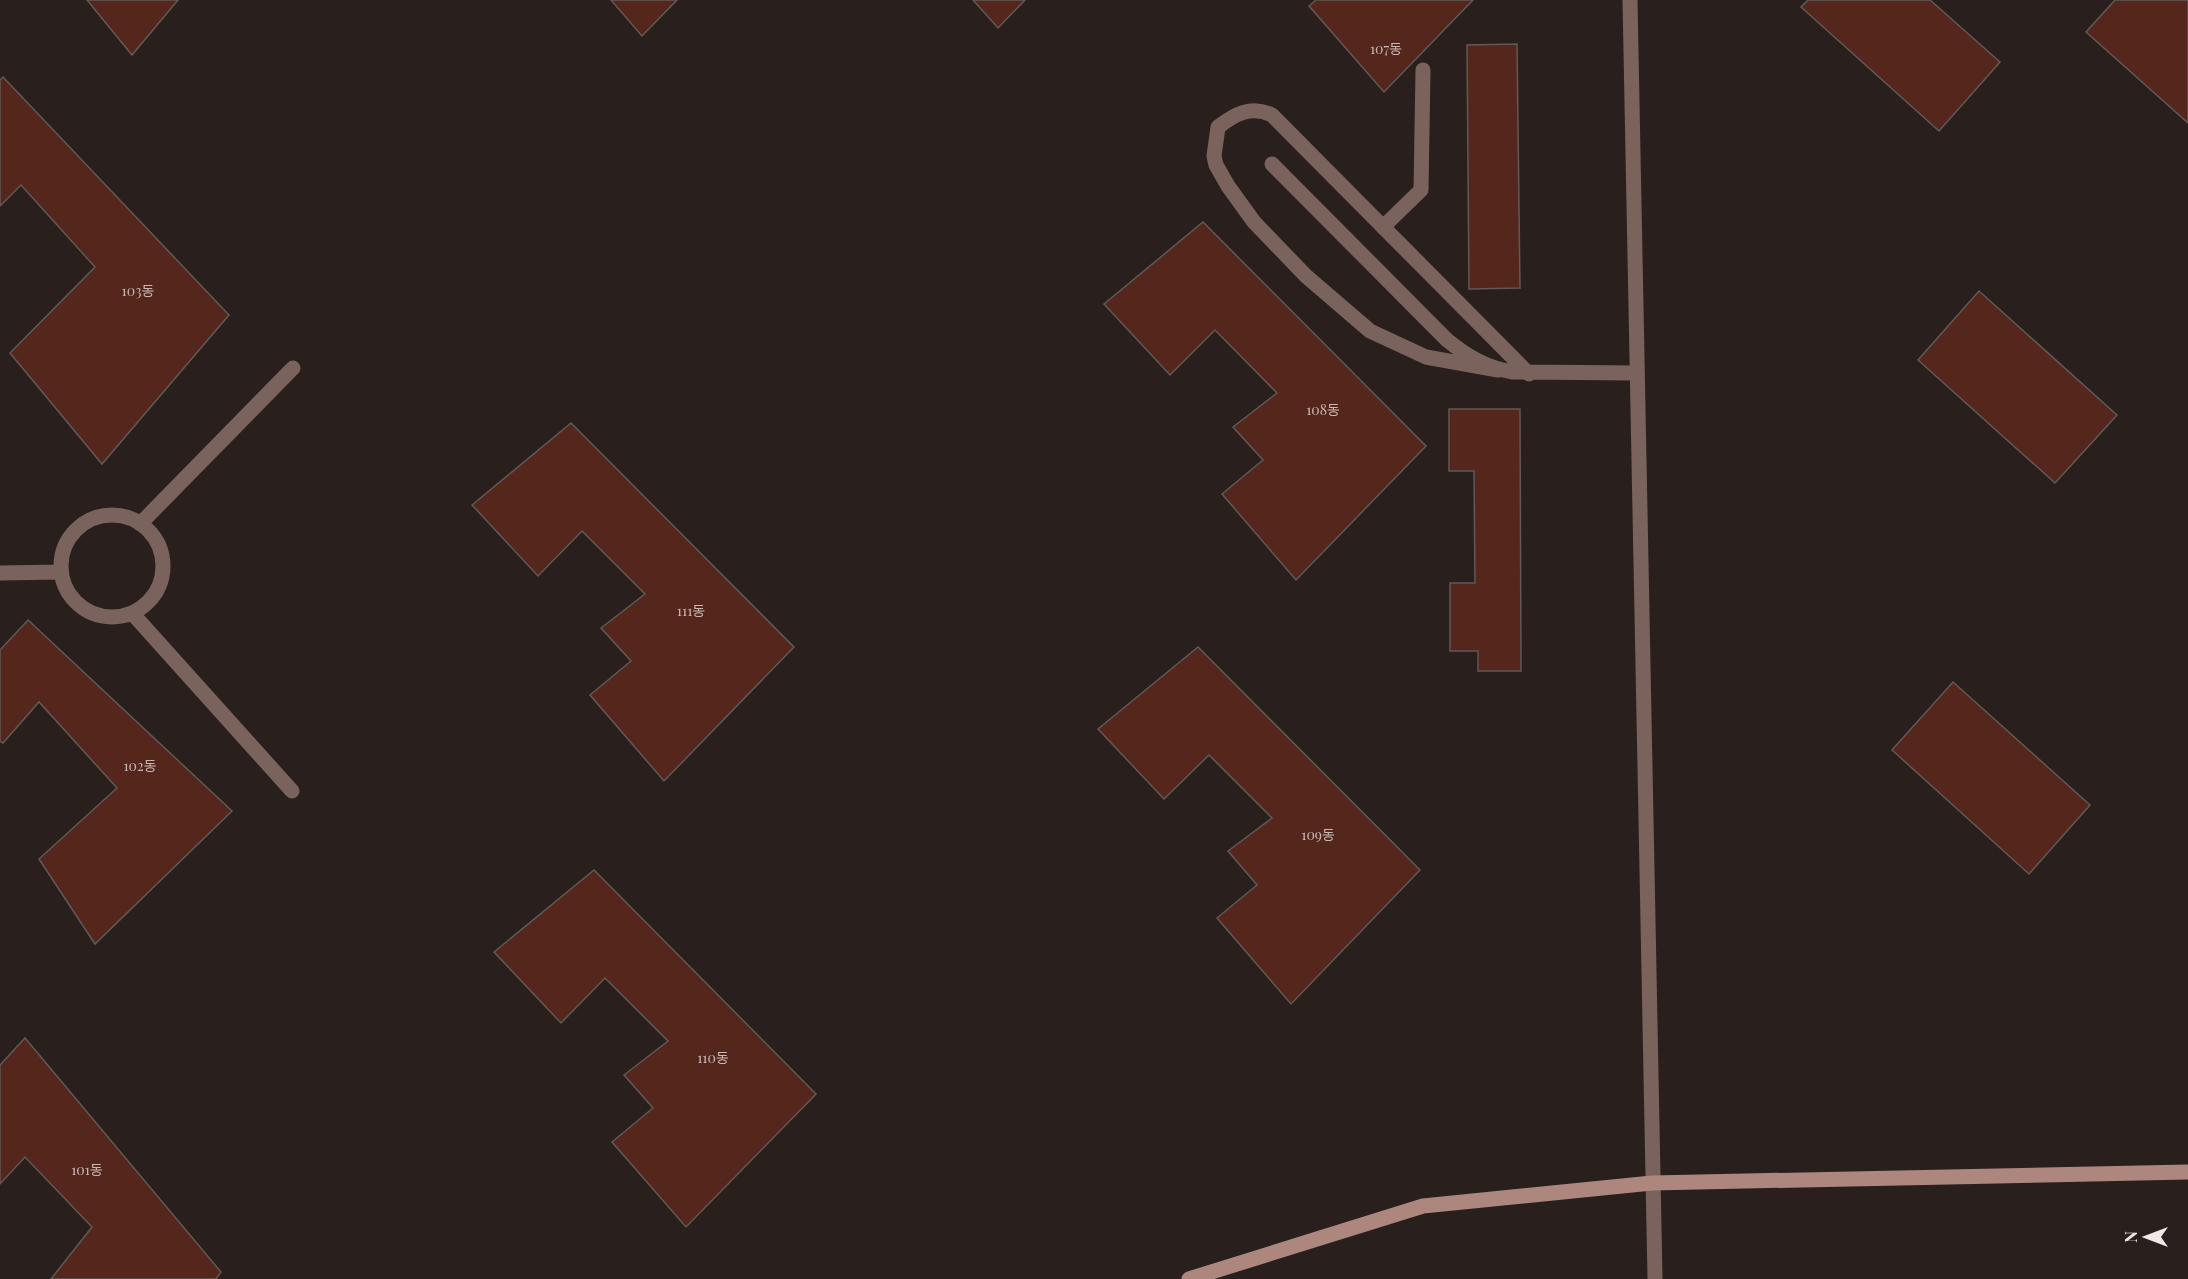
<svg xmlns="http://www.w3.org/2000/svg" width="2188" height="1279" viewBox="0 0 2188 1279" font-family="'Playfair Display','Noto Sans KR',serif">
<rect width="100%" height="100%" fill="#29201e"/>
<path fill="#55271c" stroke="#625855" stroke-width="1.5" d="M87,0H178L132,55Z
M611,0H677L642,36Z
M973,0H1025L998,28Z
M1316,0H1473L1384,92L1309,6Z
M1808,0H1930L2000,62L1939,131L1801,7Z
M2115,0H2188V123L2086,32Z
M1517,44L1520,288L1469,289L1467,45Z
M3,77L229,315L102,464L10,353L95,267L21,185L0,206V80Z
M1203,222L1426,446L1296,580L1222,494L1263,460L1233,427L1277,393L1215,330L1170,375L1104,304Z
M1979,291L2117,415L2055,483L1918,360Z
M1449,409H1520L1521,671H1478V651H1450V583H1475L1474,471H1449Z
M571,423L794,647L664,781L590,695L631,661L601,628L645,594L582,531L538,576L472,505Z
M28,620L232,811L95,944L39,859L117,788L39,702L3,743L0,741V650Z
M1198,647L1420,870L1291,1004L1217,918L1257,885L1228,851L1272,818L1209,755L1164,799L1098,729Z
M1953,682L2090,805L2029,874L1892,750Z
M594,870L816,1094L686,1227L612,1142L653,1108L624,1075L668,1041L605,978L561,1023L494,952Z
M25,1038L221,1272L216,1279H51L92,1227L25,1157L0,1184V1065Z"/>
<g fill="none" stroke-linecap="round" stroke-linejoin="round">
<path stroke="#7a635d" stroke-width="15" d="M1383,227L1421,190L1423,70"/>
<path stroke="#7a635d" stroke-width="15" d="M1630,0L1655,1279
M1272,164L1447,340C1468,357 1487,368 1513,372L1636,373
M1498,370L1426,357L1370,331L1306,276L1254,222L1228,186L1216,165L1214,156L1218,127C1235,114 1251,105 1272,115L1529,374
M61 566a51 51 0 1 1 102 0a51 51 0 1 1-102 0Z
M140,524L293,368
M0,573L61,572
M132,613L292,791"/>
<path stroke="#ad877e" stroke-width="15" d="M1189,1279L1423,1206L1652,1183L2188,1172"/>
</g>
<g text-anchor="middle" stroke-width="6" stroke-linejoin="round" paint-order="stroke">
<g font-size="14" fill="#c8b8b4">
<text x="1386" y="54">107동</text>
<text x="138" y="296">103동</text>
<text x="1323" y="415">108동</text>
<text x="691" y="616">111동</text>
<text x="140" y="771">102동</text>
<text x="1318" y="840">109동</text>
<text x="713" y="1063">110동</text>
<text x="87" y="1175">101동</text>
</g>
</g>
<g transform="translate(2146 1237) rotate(270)" stroke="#29201e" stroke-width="4.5" paint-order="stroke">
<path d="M0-4.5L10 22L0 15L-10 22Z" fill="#eee8e6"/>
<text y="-9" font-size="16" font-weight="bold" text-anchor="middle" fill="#eee8e6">N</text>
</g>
</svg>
